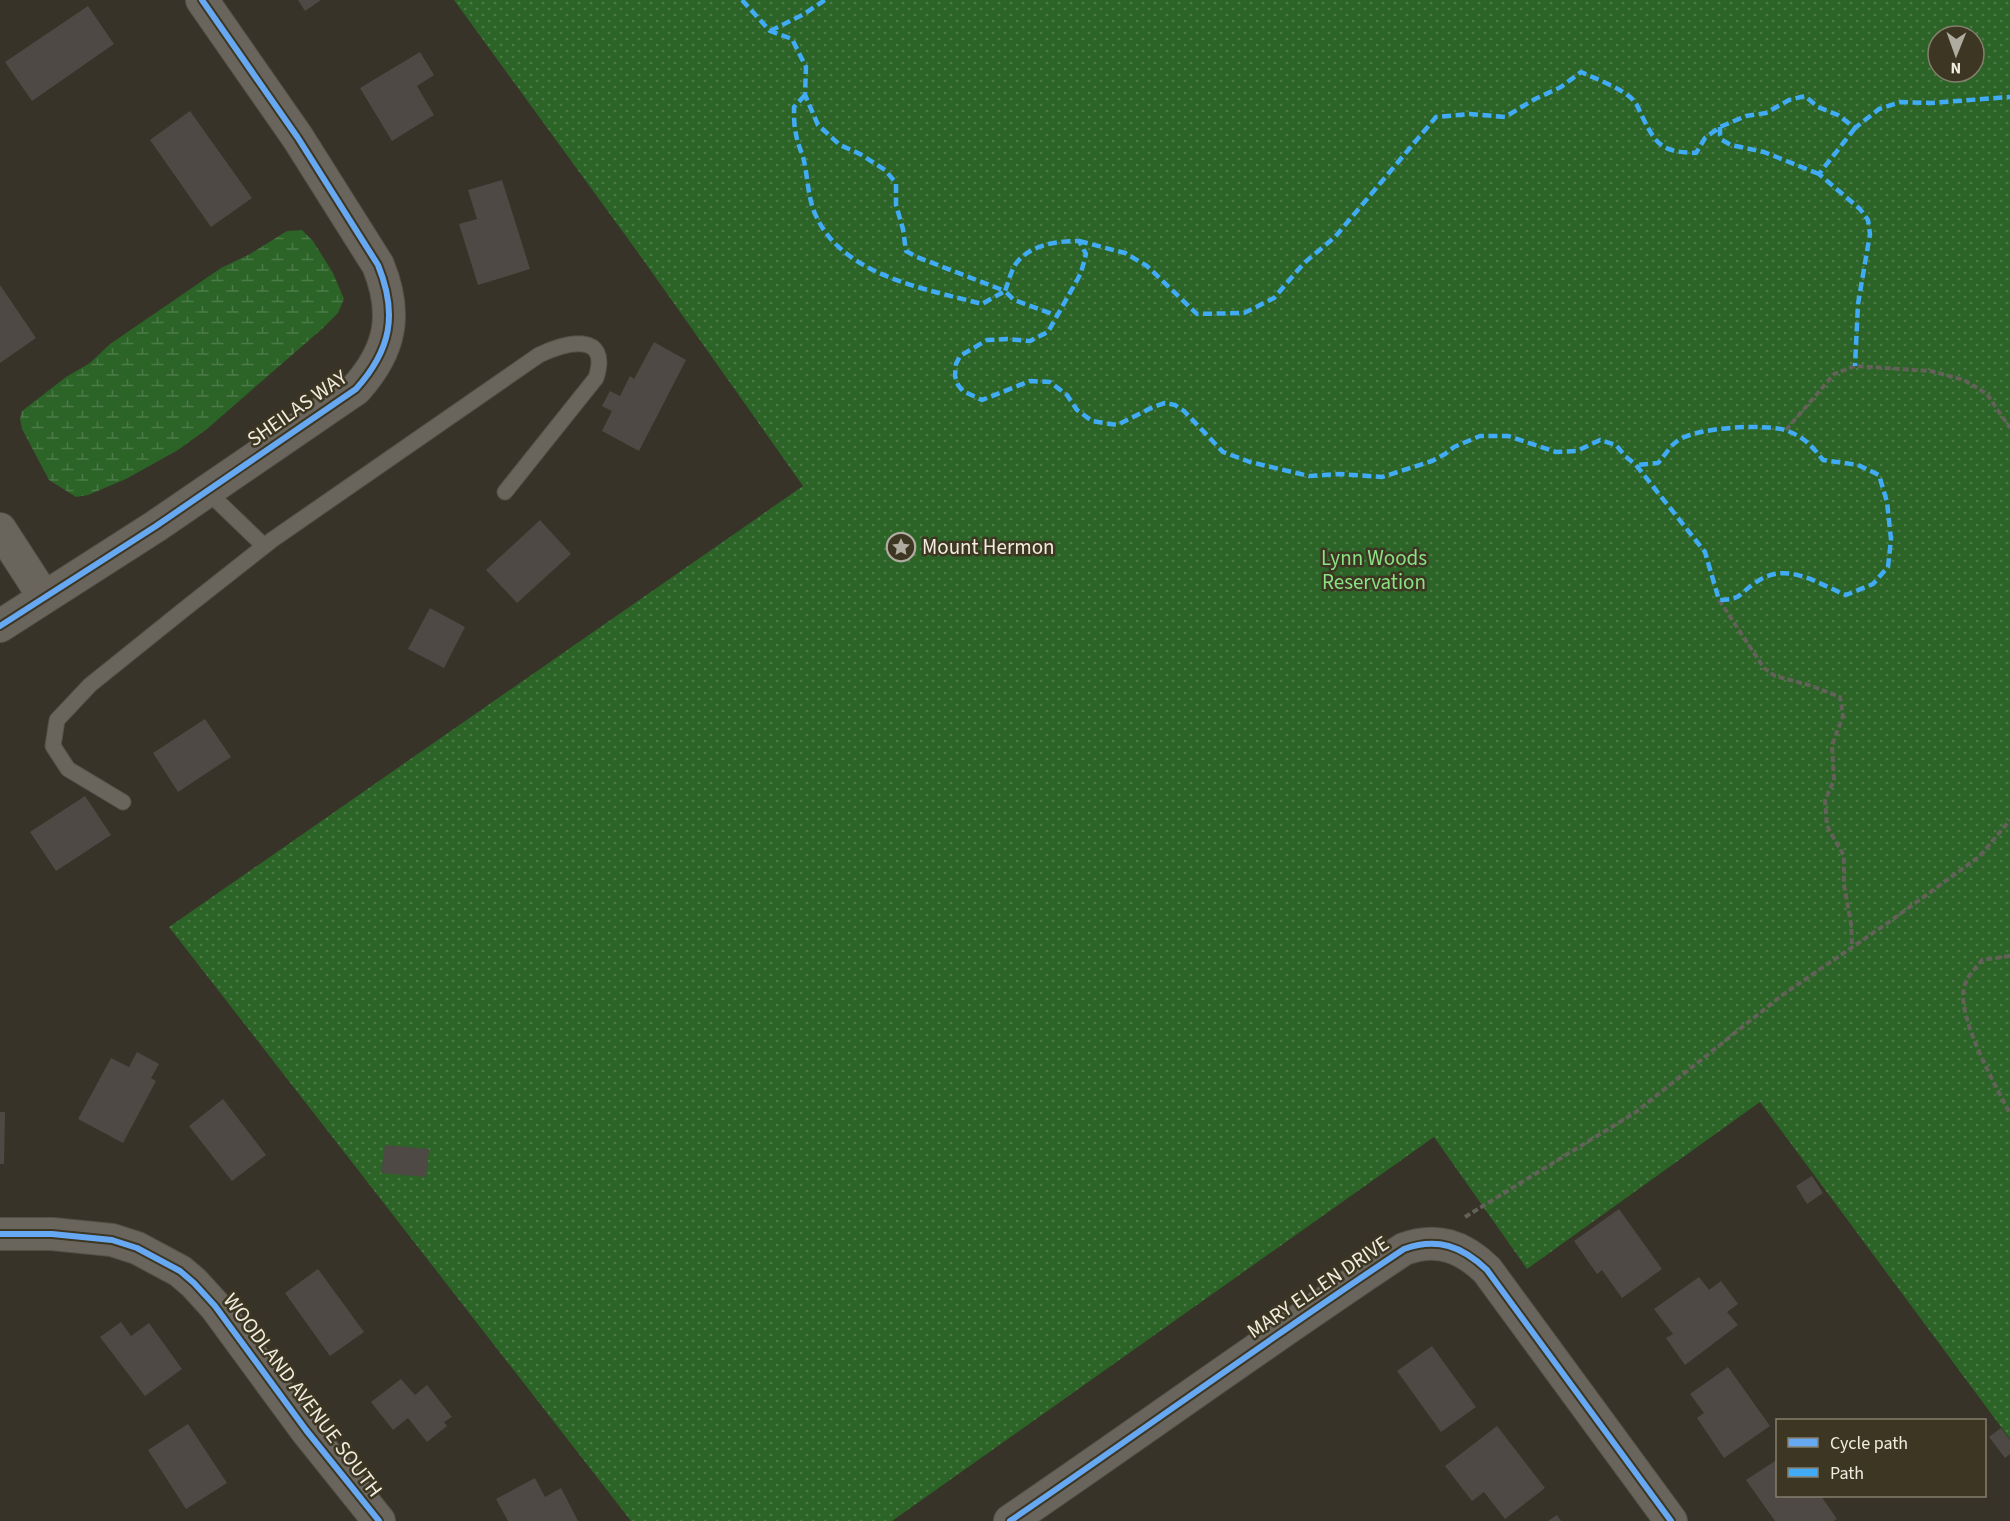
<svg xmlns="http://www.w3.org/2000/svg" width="2010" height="1521" viewBox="0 0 2010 1521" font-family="'Source Sans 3',sans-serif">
<defs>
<pattern id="wetland-marsh" width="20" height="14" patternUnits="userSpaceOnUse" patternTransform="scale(1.5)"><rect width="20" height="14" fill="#2c6327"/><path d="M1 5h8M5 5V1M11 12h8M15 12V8" fill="none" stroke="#4b7a46"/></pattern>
<pattern id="park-dots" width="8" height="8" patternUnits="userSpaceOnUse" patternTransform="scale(1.5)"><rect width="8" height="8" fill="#2c6327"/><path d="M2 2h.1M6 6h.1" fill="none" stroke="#4b7a46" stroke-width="1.8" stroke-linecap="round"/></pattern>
</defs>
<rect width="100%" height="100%" fill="#373328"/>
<path fill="url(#wetland-marsh)" d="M302,230L313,241L333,273L344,299L338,313L323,328L207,429L178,450L126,479L88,495L76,497L49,480L22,429L20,419L22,411L66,377L90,363L110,344L221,268L250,254L287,231Z"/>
<path fill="url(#park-dots)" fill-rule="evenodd" d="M454,0H2010V1439L1760,1102L1527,1269L1434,1137L892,1521H631L169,927L803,486L639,254ZM1938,36H1974V72H1938Z"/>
<path fill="#4f4945" d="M298,0H321L305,11Z
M88,6L114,44L32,101L5,62Z
M420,52L434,75L417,86L434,115L392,141L360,88Z
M190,111L252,198L211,227L150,140Z
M502,180L530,269L478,285L459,224L477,219L468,190Z
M0,285L36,338L0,363Z
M654,342L686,360L639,451L602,431L612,411L602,406L610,391L620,396L630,376L634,379Z
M540,520L571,554L517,603L486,570Z
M430,608L465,627L444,668L408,649Z
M205,719L231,757L178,792L153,753Z
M85,796L111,835L56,871L30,832Z
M137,1052L159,1064L151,1078L156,1081L123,1143L78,1119L111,1058L129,1067Z
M223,1099L266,1155L232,1181L189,1126Z
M0,1112H5L4,1164H0Z
M385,1145L429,1149L426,1177L381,1173Z
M1812,1176L1823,1193L1807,1204L1796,1186Z
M1619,1209L1662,1269L1622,1298L1602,1270L1597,1274L1574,1241Z
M318,1269L364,1332L330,1356L285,1293Z
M1699,1277L1709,1290L1721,1281L1738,1304L1727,1312L1738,1325L1685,1365L1666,1338L1673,1334L1654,1309Z
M121,1322L131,1336L149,1323L182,1369L145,1396L100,1337Z
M1432,1346L1476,1407L1441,1432L1397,1371Z
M1728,1367L1770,1426L1724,1458L1697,1418L1704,1413L1690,1394Z
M401,1379L415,1395L427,1385L452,1417L444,1422L447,1426L427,1442L408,1418L393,1430L371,1402Z
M188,1424L227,1483L186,1509L148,1450Z
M1497,1426L1545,1488L1505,1519L1484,1492L1472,1501L1445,1466Z
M2001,1428L2010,1440V1454L2005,1458L1989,1437Z
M1778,1459V1496H1821L1837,1519L1834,1521H1775L1746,1480Z
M535,1478L545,1497L561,1488L578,1521H508L496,1499Z
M1557,1515L1561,1521H1548Z"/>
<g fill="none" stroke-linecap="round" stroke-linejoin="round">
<g stroke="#545147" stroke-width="17">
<path id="service" d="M207,491L264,546
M123,802L68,769L53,746L57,720L90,685L182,611L272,540L539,355C565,342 611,331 596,378L505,492"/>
</g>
<g stroke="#545147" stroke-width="34">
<path id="minor" d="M0,529L44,597
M0,626L156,526L356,389C391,350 398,314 378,265L298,138L202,0
M0,1234H52L112,1240L137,1248L180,1271L194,1283L215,1306L306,1430L379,1521
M1010,1521C1142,1431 1271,1337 1404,1249C1437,1237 1462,1246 1487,1270L1671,1521"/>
</g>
<path stroke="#636159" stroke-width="4" stroke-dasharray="6 3" stroke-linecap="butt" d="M1786,430L1834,374L1855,366L1931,371L1964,380L1987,394L2010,428
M1719,600L1764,668L1775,676L1809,685L1840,697L1843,716L1832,745L1834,780L1825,800L1827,826L1844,856V885L1851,923L1852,947
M2010,956L1982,960C1975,969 1966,977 1964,988C1957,1018 1996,1086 2010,1114
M1465,1217L1636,1112L1781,996L1889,922L1980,856L2010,820"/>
<use href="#service" stroke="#69655d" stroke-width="15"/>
<use href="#minor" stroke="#69655d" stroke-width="32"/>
<path stroke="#42abf6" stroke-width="4.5" stroke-dasharray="9 4.5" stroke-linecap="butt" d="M742,0L770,31L792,39L806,67L805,95L818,125L840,145L860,154L885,170L896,183V205L903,229L906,251L917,257L1005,291C1009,281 1011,269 1018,261C1033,244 1058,241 1079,241L1086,254L1081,273L1048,332L1030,341L1007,339L987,340L960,356L956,364L955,376L958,385L963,391L982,400L1030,381L1050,382L1067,395L1077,410L1092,421L1117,425L1153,407L1165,403L1175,405L1184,411L1223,452L1250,462L1309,476L1340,474L1382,477L1432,461L1445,454L1454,447L1480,436H1508L1556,452L1577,451L1600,440L1616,445L1625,456L1636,465L1705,552L1719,600C1743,599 1737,595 1755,583C1786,560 1816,583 1846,595L1873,584L1888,567L1891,539L1887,502L1879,475L1858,465L1823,460C1812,446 1805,438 1788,431C1768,423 1692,427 1676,442C1669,447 1664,457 1658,463L1636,465
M770,31L804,14L825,0
M805,95L794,107C794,116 794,126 796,134C797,143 802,152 804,161C808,179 808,201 817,218C845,276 926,289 982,304L1005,291L1014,300L1058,316
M1720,127V135L1722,140L1731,145L1764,152L1819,174
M1855,128L1819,174L1860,209L1868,220L1870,234L1858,304L1855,366
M1079,241L1125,253L1147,266L1197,314L1244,313L1274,298L1304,263L1335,237L1436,117L1470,114L1505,117L1535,99L1561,87L1581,72C1596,79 1624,89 1634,101C1638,105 1640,113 1643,118C1657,147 1664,152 1696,153L1705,138L1720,127L1746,116L1766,113L1789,100L1805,96L1818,107L1838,115L1855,128L1879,109L1901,102L1931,103L2010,97"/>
<g stroke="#3d3622" stroke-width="10">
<path id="cycleway" d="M0,626L156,526L356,389C391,350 398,314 378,265L298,138L202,0
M0,1234H52L112,1240L137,1248L180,1271L194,1283L215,1306L306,1430L379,1521
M1010,1521C1142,1431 1271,1337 1404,1249C1437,1237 1462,1246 1487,1270L1671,1521"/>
</g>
<use href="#cycleway" stroke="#66a8f1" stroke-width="6"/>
</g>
<defs>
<g id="sight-ring" transform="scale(1.5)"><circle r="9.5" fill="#3d3622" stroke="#b0aba0" stroke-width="1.5"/><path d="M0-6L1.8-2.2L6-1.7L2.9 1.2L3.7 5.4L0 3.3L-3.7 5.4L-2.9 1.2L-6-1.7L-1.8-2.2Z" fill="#b0aba0"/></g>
</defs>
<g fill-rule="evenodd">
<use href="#sight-ring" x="901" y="547"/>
</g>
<g text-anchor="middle" stroke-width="5" stroke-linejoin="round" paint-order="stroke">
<g font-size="21" fill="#f1ece0" stroke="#3d3622">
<text transform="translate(297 408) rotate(-35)" y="7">SHEILAS WAY</text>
<text transform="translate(1318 1287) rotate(-34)" y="7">MARY ELLEN DRIVE</text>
<text transform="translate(303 1395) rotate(53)" y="7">WOODLAND AVENUE SOUTH</text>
</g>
<g font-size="21" fill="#f1ece0" stroke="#3d3622" text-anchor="start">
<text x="922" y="554">Mount Hermon</text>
</g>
<g font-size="21" fill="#89e283" stroke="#3d3622">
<text x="1374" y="565">Lynn Woods<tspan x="1374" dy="24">Reservation</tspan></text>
</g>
</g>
<rect x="1776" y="1419" width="210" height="78" fill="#3d3622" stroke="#857f6e" stroke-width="1.5"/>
<rect x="1788" y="1438" width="30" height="9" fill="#66a8f1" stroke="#857f6e" stroke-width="1.5"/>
<text x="1830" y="1449" font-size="18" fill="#f1ece0">Cycle path</text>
<rect x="1788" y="1468" width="30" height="9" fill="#42abf6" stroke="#857f6e" stroke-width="1.5"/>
<text x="1830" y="1479" font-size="18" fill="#f1ece0">Path</text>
<g transform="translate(1956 54) rotate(181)"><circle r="28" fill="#3d3622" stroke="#857f6e" stroke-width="1.5"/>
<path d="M0-4.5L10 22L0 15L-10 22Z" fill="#b0aba0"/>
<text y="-9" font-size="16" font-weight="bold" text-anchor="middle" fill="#f1ece0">N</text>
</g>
</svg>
